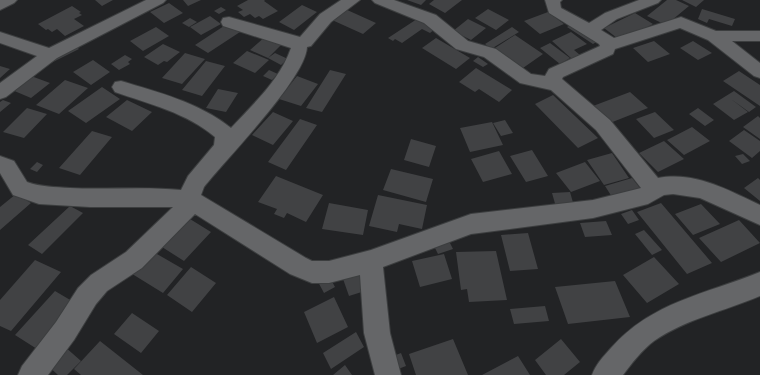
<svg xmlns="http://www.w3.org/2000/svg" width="760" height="375" viewBox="0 0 760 375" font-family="Barlow,sans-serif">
<rect width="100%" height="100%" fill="#222325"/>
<path fill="#414244" d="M95,0H113L102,6Z
M183,0H201L188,6Z
M248,0H265L264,1L278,11L263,19L259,16L255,18L250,14L244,17L238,12L243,10L237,6Z
M407,0H426L421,5Z
M434,0H462L445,13L429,4Z
M667,0H676L689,6L666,25L647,16Z
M682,0H704L696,7Z
M169,3L183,13L164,23L150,12Z
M302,5L317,12L294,30L279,22Z
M72,6L81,12L79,13L82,15L74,19L84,26L65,36L57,29L52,32L48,29L46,30L38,24Z
M221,7L226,10L219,14L214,11Z
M345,9L376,23L363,34L332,20Z
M488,9L509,20L496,30L475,18Z
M702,9L735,19L732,26L709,19L707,23L698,19Z
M548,12L564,24L540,34L524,21Z
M635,13L653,24L621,41L604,28Z
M210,16L221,24L201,35L190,27Z
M190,18L197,22L189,27L182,23Z
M417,19L435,29L430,33L422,29L402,43L395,39L393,41L388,38Z
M468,19L486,28L471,40L453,31Z
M574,23L600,40L593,44L567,27Z
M227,24L240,32L208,53L195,45Z
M156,27L169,36L143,51L130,41Z
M512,27L519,32L491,49L485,44Z
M571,32L587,44L574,50L580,55L572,59L552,41Z
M515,35L543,54L523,68L495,48Z
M266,36L283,43L268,58L250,50Z
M436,38L470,58L456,69L422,48Z
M654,41L670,54L648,62L633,48Z
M693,41L712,53L698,60L680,48Z
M550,43L570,58L560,64L540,48Z
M163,44L180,52L167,62L164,61L158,65L144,57Z
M76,46L79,49L47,65L44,61Z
M247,51L269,60L255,73L233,63Z
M185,53L205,59L182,84L162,78Z
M275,53L288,59L281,65L268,58Z
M125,55L132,59L128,62L130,64L119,70L111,64Z
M478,57L488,64L483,67L473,61Z
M93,60L110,72L91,85L73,72Z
M206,61L225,66L202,96L182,90Z
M0,66L10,69L0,78Z
M476,68L512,90L499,102L479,89L475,92L459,82Z
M269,70L278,74L272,80L263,76Z
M330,70L346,74L322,112L306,108Z
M739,71L760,85V106L723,81Z
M31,76L50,83L31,98L12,90Z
M297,76L318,84L301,106L279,99Z
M65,80L88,88L59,114L36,105Z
M102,87L120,99L86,123L68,111Z
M218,89L238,93L226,112L206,108Z
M734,91L756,107L749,112L731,99L748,112L734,120L713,104Z
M630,92L648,108L610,123L593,106Z
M553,95L598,138L578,148L535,104Z
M3,100L11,103L0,112V102Z
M127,100L152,112L132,131L106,117Z
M27,108L47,114L24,138L3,132Z
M698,108L714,120L705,126L689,114Z
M273,112L293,121L273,145L252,135Z
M655,112L674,130L654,138L636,119Z
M758,116L760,118V139L743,127Z
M300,119L317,125L286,170L268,162Z
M505,120L513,133L501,136L493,123Z
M492,122L503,145L470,152L460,128Z
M692,127L710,141L684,155L667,140Z
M744,130L760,141V151L752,158L729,141Z
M92,131L112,137L80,175L59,168Z
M411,139L436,146L429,167L404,160Z
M664,141L684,159L658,172L639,153Z
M532,150L548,176L526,182L510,156Z
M499,151L512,174L483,182L471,159Z
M612,153L629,178L604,185L587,160Z
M743,154L750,161L742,164L735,156Z
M37,162L43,165L37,172L30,169Z
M585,162L600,181L571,192L556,173Z
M391,169L433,179L426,202L383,190Z
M276,176L323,195L306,222L287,213L284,218L274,214L277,209L258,202Z
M632,178L640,188L612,197L605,186Z
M758,178L760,180V201L744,188Z
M570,192L574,206L556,207L552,193Z
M16,194L31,203L0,230V207Z
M378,195L427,205L422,229L399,224L397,232L369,226Z
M329,203L368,210L363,235L322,229Z
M661,203L712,263L687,274L637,212Z
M701,204L720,224L693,235L675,214Z
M70,206L83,213L42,254L28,245Z
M632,210L639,220L628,224L621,214Z
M190,219L211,232L184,261L162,247Z
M739,220L760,243L721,262L699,238Z
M606,221L612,235L585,237L580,223Z
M644,230L662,250L652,255L635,234Z
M528,233L538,269L510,271L501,235Z
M449,241L453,249L438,254L434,246Z
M150,250L183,269L163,293L129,272Z
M496,251L507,300L469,302L467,289L461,290L456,252Z
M444,254L452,279L420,287L412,261Z
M654,257L679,284L647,303L623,275Z
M35,260L61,272L11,331L0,326V300Z
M191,267L216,283L192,312L167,295Z
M361,269L368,290L349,296L342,276Z
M328,274L335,287L324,293L317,280Z
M615,281L630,317L568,324L555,287Z
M55,291L77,304L37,349L15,335Z
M334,297L348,327L317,343L304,312Z
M545,306L549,321L514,324L510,309Z
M132,313L159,331L141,353L114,334Z
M356,332L364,347L331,369L323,353Z
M453,339L468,375H416L409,354Z
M561,339L580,362L564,375H546L535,360Z
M100,341L143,375H81L74,369Z
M64,346L81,361L67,375H58L46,364Z
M401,353L406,366L393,371L388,358Z
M518,356L530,375H482Z
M345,365L352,375H333Z"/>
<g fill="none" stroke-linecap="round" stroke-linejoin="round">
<g stroke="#3c3e3f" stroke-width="2">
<path id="minor" d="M0,0H17L14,3L0,10Z
M146,0H166L163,3L57,58L6,97L0,99V83L37,56L0,43V32L49,48Z
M341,0H360L331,22L311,46L307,47C306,78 226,159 204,187L201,195L306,258L312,261H329L371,250L471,214L593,200L641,188L596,130L551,90L520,83L484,57L456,49L424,23L375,3L372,0H394L436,15L468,41L496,49L531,74L545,76L549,69L600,46L599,44L549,13L545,0H562L560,2L561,8L589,23L605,13L639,0H661L658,3L617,19L601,30L614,38L681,17L716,31H760V41H732L760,63V78L754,76L708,40L680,28L615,49L613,54L563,77L562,79L610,120L658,178C695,171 728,190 760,205V225L700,198L673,194L664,195L648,204L593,218L471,234L383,267L390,333L401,375H375L364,333L360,275L329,283H312L290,274L195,214L142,268L107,291L96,304L74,340L48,375H18L22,366L56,322L78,288L91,275L126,252L173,207H90L39,204L13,195L0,173V156L14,161L27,182C41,187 55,187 70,188C107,190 144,186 181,190L188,176L214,145L215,137C187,113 149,104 115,92L112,87L115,82L121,81C158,92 200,103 231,128C253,104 280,80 291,48L223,26L221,22L223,18L229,17L300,37L320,14Z
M760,272V296C725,311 686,319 654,341C642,350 632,363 623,375H592C596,364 603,357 611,348C651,302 706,294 760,272Z"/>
</g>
<use href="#minor" fill="#656668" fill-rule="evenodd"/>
</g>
</svg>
